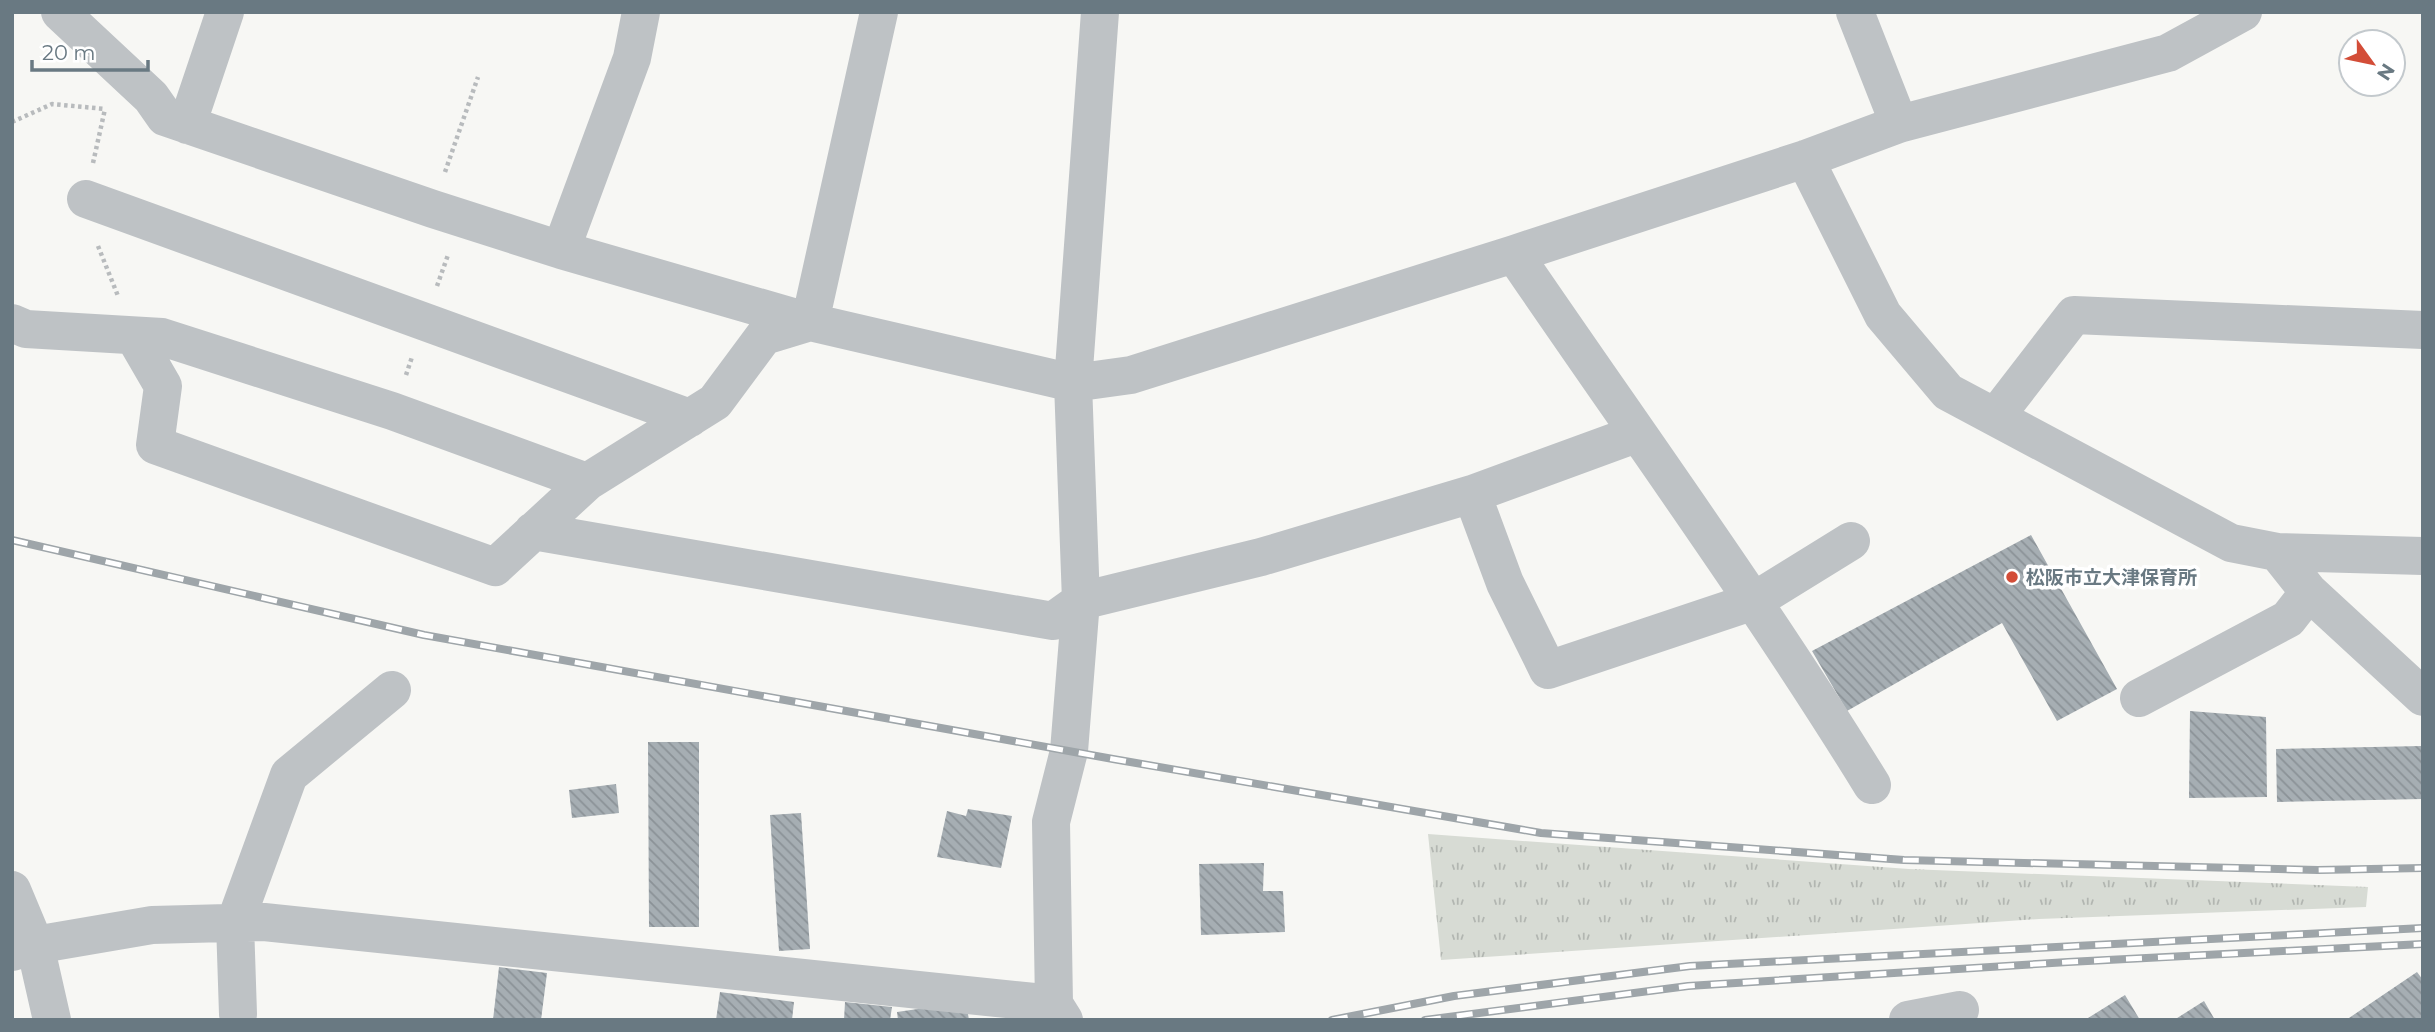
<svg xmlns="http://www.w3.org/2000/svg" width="2435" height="1032" viewBox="0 0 2435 1032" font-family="Montserrat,'Noto Sans JP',sans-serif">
<defs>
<pattern id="grass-tufts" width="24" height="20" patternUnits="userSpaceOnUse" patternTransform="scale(1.75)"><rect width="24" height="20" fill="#d7dbd4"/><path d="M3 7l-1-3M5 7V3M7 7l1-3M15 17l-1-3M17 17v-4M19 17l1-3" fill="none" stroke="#b2b6b1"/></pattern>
<pattern id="building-back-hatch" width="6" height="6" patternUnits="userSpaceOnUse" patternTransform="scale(1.75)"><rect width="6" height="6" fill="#a6aeb3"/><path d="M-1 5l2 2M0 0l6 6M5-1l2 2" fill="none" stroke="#8b9297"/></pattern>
</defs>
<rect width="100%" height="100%" fill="#f7f7f4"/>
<path fill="url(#grass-tufts)" d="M1428,834L1909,869L2368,887L2366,907L2039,919L1441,960Z"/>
<path fill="url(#building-back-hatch)" d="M2031,535L2117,689L2057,721L2002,623L1847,711L1812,651Z
M2190,711L2266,717L2267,797L2189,798Z
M648,742H699V927H649Z
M2422,746L2423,799L2277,802L2276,749Z
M616,784L619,813L572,818L569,790Z
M968,809L1012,816L1001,868L937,857L947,811L966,816Z
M801,813L810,949L779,951L770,815Z
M1264,863L1263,891H1283L1285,932L1201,935L1199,864Z
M499,967L547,973L541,1020H493Z
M2417,972L2423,980V1020H2346Z
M720,992L794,1002L792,1020H716Z
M2125,995L2140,1020H2089L2088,1018Z
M2204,1001L2215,1020H2174Z
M845,1002L892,1007L890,1020H844Z
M966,1002L969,1020H898L897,1012Z"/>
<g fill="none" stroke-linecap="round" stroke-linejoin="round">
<path stroke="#b8bbbd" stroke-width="4.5" stroke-dasharray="3.5 3.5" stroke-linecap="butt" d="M12,122L52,104L105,109
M93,163L105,109
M445,172L478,77
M98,246L118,296
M437,286L448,255
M406,375L412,357"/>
<path stroke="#bec2c5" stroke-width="38" d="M60,12L151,97L165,117L433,209L561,250L810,322L1073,383L1131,375L1514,254L1805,159L1899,124L2168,53L2243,12
M1855,12L1899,124
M187,125L225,12
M1805,159L1883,315L1948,392L2231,543L2277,552L2309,592L2423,697
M86,199L690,418
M561,250L632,58L641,12
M1514,254C1634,430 1760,603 1872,785
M810,322L879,12
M12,323L26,329L162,337L392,411L587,482
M134,336L163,386L155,445L495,567L587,482L715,402L764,336L810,322
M1996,416L2074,315L2423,330
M1472,494L1636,434
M533,531L1053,621L1081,601L1261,557L1472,494L1505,583L1548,670L1754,601L1851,541
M2277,552L2423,556
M2139,698L2288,619L2309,592
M12,890L35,945L52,1020
M12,952L35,945L152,925L264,922L1054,1004
M238,1014L235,923L289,775L392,690
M1064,1020L1054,1004L1051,822L1069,751L1081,601L1073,383L1100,12
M1908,1020L1960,1010"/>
<g stroke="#9ea5a9" stroke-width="8">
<path id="rail" d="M12,540L424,635L1113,759L1541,833L1904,860L2318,870L2423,868
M1332,1020L1454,996L1690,966L2423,928
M1425,1020L1688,986L2068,962L2423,944"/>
</g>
<use href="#rail" stroke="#fff" stroke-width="5" stroke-dasharray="16" stroke-linecap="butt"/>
</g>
<circle fill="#d34d38" stroke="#fff" stroke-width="2.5" cx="2012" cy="577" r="7"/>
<g text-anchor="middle" stroke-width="7" stroke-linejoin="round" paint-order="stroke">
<g font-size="19" font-weight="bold" fill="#697982" stroke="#fff" text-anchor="start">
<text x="2026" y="584">松阪市立大津保育所</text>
</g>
</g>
<rect width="2435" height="1032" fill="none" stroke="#697982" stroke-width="28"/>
<g transform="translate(2372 63) rotate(123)"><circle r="33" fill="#ffffff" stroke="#c3c9cd" stroke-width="2"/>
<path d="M0-5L12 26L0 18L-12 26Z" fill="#d34d38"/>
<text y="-10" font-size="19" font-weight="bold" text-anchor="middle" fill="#697982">N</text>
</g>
<path d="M32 60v10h116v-10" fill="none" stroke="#697982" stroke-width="3.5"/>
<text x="42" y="60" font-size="21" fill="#697982" stroke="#ffffff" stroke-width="5" paint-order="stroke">20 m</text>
</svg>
